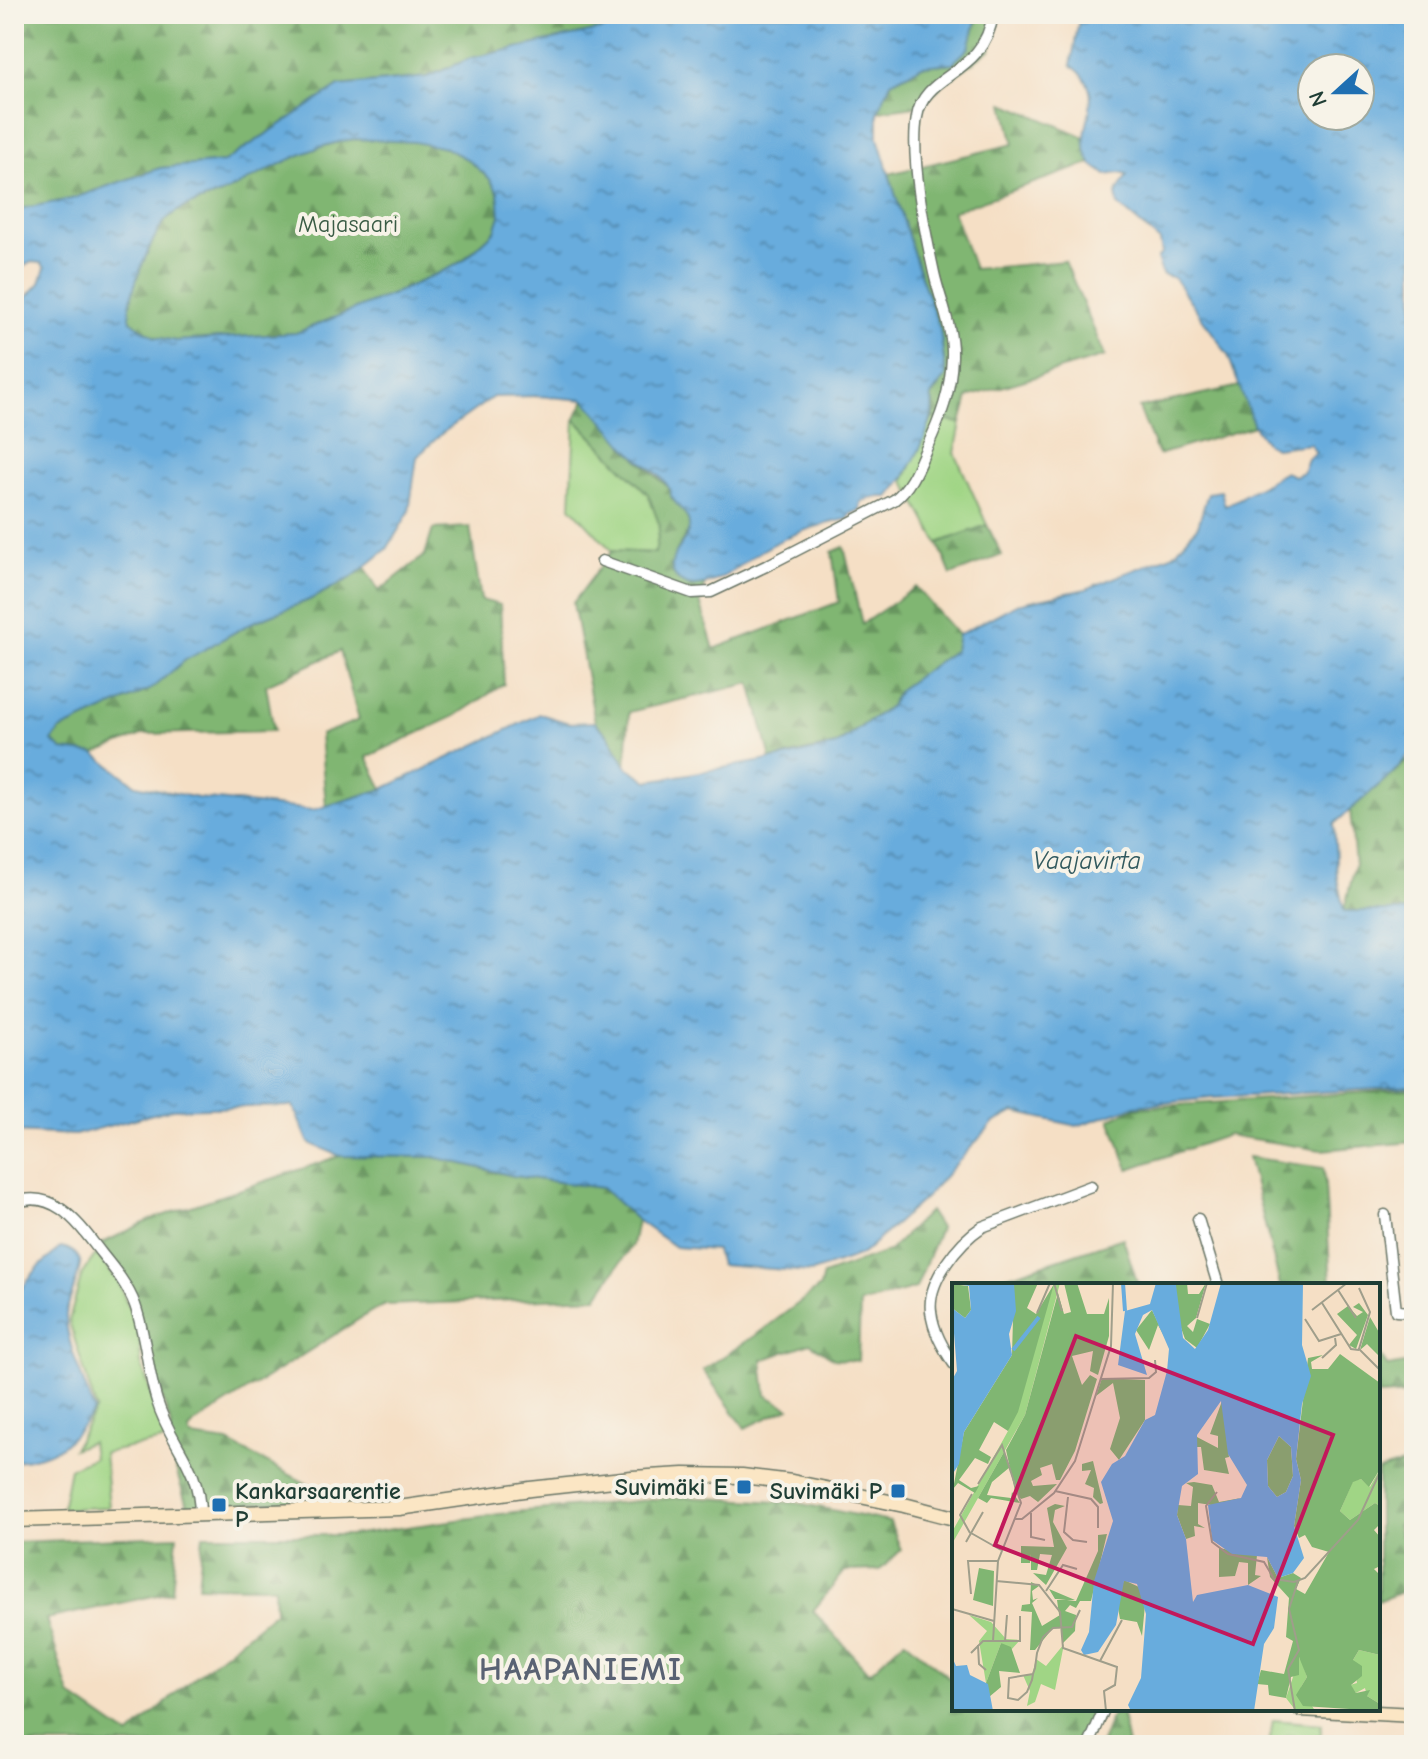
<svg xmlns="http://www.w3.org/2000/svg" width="1428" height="1759" viewBox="0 0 1428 1759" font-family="'Comic Neue',sans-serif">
<defs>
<pattern id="forest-firs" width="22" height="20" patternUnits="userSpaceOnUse" patternTransform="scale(2)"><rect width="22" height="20" fill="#80b672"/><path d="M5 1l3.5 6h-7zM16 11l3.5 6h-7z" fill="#68955e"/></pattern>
<pattern id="park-crowns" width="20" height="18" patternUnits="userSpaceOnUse" patternTransform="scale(2)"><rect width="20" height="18" fill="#a0d585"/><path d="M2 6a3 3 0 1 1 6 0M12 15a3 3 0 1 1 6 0" fill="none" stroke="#82ae6e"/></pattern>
<pattern id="water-ripples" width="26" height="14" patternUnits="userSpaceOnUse" patternTransform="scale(2)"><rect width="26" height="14" fill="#68acdd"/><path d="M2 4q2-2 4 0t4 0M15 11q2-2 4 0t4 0" fill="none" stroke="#558db4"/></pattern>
</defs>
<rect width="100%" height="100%" fill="#f7f3e8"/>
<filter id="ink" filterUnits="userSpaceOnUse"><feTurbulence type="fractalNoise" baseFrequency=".0125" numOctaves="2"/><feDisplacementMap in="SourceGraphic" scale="16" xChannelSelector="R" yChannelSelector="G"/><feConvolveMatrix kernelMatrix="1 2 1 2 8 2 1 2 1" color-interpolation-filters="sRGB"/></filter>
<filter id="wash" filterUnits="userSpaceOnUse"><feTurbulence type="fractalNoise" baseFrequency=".006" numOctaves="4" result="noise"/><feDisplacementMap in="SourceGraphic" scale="32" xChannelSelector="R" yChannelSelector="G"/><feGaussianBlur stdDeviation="1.8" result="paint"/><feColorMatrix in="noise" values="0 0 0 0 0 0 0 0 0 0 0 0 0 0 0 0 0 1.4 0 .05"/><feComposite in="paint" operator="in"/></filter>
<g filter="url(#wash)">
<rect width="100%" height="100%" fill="#f5dfc5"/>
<path fill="#a0d585" stroke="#60895c" stroke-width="2" d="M933,418L961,423L955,453L987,525L938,543L904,481Z
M575,419L648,494L660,526L655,553L612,551L571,507Z
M96,1254L118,1281L139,1332L141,1363L167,1440L104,1453L109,1507L62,1509L70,1468L93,1458L91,1442L73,1449L96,1409L69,1321L82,1274Z"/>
<path fill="url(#forest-firs)" stroke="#507a53" stroke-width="2" d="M14,14H641L631,23L471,58L427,77L339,86L224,162L160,168L71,199L14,210Z
M978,14H999L990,50L941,86L923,105L878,111L891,82L922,66L953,63L976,26Z
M1004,103L1083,136L1091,163L953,211L974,269L1065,261L1105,356L968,397L961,423L933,418L934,405L931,397L946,376L940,329L918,268L889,174L1014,144Z
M354,139L414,141L446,148L467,159L489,178L498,192L500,216L495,231L464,259L452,267L393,294L296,333L176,341L155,337L131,321C124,301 152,234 167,219C182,204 205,201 223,193C266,172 307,146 354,139Z
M1240,386L1254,426L1158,455L1139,408Z
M585,400L616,432L625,447L668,487L672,499L684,511L689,521V530L676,552L687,585H705L700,602L714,649L839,602L832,552L844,547L862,624L916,587L958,635L955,650L900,689L890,706L835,745L771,759L751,683L629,712L626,766L608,735L595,722L573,603L612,551L655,553L660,526L648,494L575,419Z
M987,525L1002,555L951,575L938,543Z
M470,527L481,600L500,605L504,684L455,716L367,757L383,789L326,806L320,735L359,720L340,651L266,685L274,731L144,734L95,754L62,750L52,741L60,730L151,689L184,660L251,623L309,600L351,578L365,567L379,591L425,555L433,529Z
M1414,755V911H1344L1355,865L1350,810Z
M1414,1089V1142L1321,1150L1228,1135L1129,1169L1110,1119L1135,1108Z
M340,1156L434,1157L514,1176L602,1188L637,1220L632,1245L597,1297L386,1305L372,1311L194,1424L189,1430L191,1437L228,1442L309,1485L312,1501L187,1506L167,1440L172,1428L123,1275L101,1244L150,1220Z
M1248,1157L1324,1168L1331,1285H1280Z
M929,1211L940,1228L916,1288L860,1304L858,1361L834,1359L810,1343L762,1360L766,1395L789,1408L745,1428L703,1370L756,1335L820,1287L823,1275L889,1251Z
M1123,1238L1138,1285H1045L1042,1278H1003Z
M1414,1337V1394L1378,1396V1352L1388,1367L1410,1363Z
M1403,1464L1414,1477V1518L1397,1525L1401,1536L1414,1531V1587L1378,1601V1471Z
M683,1497L798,1503L890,1522L901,1550L880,1570L845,1571L813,1611L869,1673L905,1640L954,1682V1709H1096L1080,1745H14V1542L177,1536L172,1592L46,1619L70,1695L129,1736L184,1686L275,1612L274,1587L198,1586L203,1535H350L514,1512Z
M1121,1711L1128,1745H1100L1112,1715Z"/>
<path fill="url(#park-crowns)" stroke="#60895c" stroke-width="2" d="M1273,1720L1322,1724L1319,1745H1269Z"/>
<path fill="url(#water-ripples)" stroke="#447488" stroke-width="2" fill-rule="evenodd" d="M641,14H978L969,48L953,63L922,66L891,82L878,111V138L918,268L940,329L946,376L931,396C940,422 906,478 889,497H874L861,502L860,510L850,514L848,519C820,524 788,535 763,550C744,561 727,579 706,584C694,588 680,586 674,574C664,555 691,542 689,524C688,513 678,508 673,499C667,490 674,497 669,488C660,471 637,461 625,446C612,430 599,415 585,400L537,396L493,397L441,434L417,457L409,512L387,549L351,578L309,600L251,623L184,661L151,689L60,730L52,741L62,750L95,754L136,785L198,798L313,810L383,789L540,714L569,723L595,722L608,735L626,766L648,781L786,757L836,745L890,706L900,689L955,650L958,635L1017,604L1086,589L1174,554L1198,526L1208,493L1221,491L1225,506L1285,472L1294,476L1303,472L1308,459L1316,453L1310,444L1275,448L1267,444L1254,426L1228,355L1174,278L1162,274L1157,259L1162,253L1160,241L1118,205L1116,194L1127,175L1120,173L1106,175C1102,171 1094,167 1091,163C1069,131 1115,96 1071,65L1080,14H1414V749L1394,772L1334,824L1337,878L1344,911H1414V1087L1212,1098L1135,1106L1077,1126L1014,1112L993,1123L927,1196L861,1255L812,1272L720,1265L716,1250L675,1247L637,1220L602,1188L514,1176L434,1157L340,1156L309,1143L293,1106L172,1109L75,1135L14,1132V311L40,283L45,268L41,263L32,262L14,271V210L71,199L160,168L224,162L339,86L427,77L471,58L631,23ZM1312,68H1360V116H1312ZM354,139L414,142L446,148L467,159L489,178L498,192L500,216L495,231L464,260L452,267L393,294L296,333L176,341L155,337L131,321C124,301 152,234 167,219C182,204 205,201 223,193C266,172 307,146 354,139Z
M61,1247C69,1248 77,1253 80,1261C83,1267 67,1303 66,1315C66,1345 85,1382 94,1411C71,1442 55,1458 14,1461V1298L37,1269Z"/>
</g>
<g filter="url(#ink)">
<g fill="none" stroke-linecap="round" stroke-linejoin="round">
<g stroke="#6a7667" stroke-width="13">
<path id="street" d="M602,561L692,593L711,592L766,566L894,500C911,487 918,467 926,449C941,418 951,391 952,356C953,328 940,300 934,273C925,232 910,157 917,117C924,71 984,77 993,14
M14,1203C55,1187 80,1226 102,1254C115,1270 128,1286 135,1305C146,1336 147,1370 157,1401C170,1445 200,1465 200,1515
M1385,1215L1396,1311L1414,1312
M1198,1219L1218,1285
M954,1364C943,1348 933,1331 931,1311C927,1281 959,1242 982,1227L1091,1186
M1089,1745L1104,1709"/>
</g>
<g stroke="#6a7667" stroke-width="17">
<path id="secondary" d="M14,1520L399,1508L530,1489L632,1478L684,1475L742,1476L792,1482L904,1505L954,1518
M1300,1709L1414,1715"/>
</g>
<use href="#street" stroke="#fff" stroke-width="10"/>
<use href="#secondary" stroke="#fbe6c4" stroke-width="14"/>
</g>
</g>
<g fill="#1f6fb2" stroke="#f7f3e8" stroke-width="3">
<rect x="736" y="1479" width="16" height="16" rx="4"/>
<rect x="890" y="1483" width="16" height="16" rx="4"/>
<rect x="211" y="1497" width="16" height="16" rx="4"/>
</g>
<g text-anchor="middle" stroke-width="8" stroke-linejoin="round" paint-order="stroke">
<g font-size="24" fill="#395b44" stroke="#f7f3e8">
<text x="348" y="232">Majasaari</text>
</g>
<g font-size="24" font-weight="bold" fill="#1f3d34" stroke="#f7f3e8" text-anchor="end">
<text x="728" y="1495">Suvimäki E</text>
<text x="235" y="1499" text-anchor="start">Kankarsaarentie<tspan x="235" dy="28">P</tspan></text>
<text x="882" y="1499">Suvimäki P</text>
</g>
<g font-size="26" font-style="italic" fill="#31595e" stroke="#f7f3e8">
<text x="1087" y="869">Vaajavirta</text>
</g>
<g font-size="32" font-weight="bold" letter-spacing="2" fill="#596273" stroke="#f7f3e8">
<text x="581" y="1680">HAAPANIEMI</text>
</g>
</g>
<g transform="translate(952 1283)">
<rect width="428" height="428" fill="#f5dfc5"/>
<path d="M102,0H108L73,132L0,261V249L56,148ZM428,186V223L423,220L398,237L388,228L401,198L409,196L418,204ZM17,332L39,339L54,356L68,357L59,367L49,360L34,400L27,358L35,348ZM112,361L103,407L89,401L83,419L75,423L78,408L71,392H80L84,376L94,383ZM407,367L428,372V421L415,413L413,405L404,410L398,402L405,400L401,377ZM348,373L355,394L349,404L363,428H344L334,415Z" fill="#a0d585"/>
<path d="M62,0H86L75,25L84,31L102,1L66,129L56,148L42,139L27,167L39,174L36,181L23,175L7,197L19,205L27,203L23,210L6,200L1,206L12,149L60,72ZM112,0H125L135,31H152L157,15V53L146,92L138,88L141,68L120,73L130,102L138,92L145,96L123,168L108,197H104L100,181L88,185L90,192L79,198L81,203L105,201L86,219L78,213L69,216L63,208L54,167L73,132L106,10L112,31L119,29ZM223,0H235L236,11H247L254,0L244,35L235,43L241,49L245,36L258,41L245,65L233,56L228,42ZM0,1L16,3L19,27L13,35L0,25ZM407,20L416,32L404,66L397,62L405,52L385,31L396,23L405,33L411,29L401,24ZM200,27L213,55L206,42L197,67L184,47ZM418,34L428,51L427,73L415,61L408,67ZM388,71L428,100V186L417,204L409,196L401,199L388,228L398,237L423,220L428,223V241L422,247L428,254V283L422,286L428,292V372L407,367L401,377L410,383V393L399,402L404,410L418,407L415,413L428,421V428L351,423L344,412L355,394L347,374V392L339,394L334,415L317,412L316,402L305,401L309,387L332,391L341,358L334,354L337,315L318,294L315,274L326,295L341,290L349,295L344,306L353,311L377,269L360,264L353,252L347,255L342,243L349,197L344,176L356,75L371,72L359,79L360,86H376ZM150,95L193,97V137L167,177L158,166L168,135L161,100L144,113ZM270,118L277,174L273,175L277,191L252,187L249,164H244L245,154L266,165V153L258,151ZM327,153L339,164L341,193L334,209L325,214L316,203L315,177ZM52,169L58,184L40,199L35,212L59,215L60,209L68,220L39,215L35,220L26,215ZM141,178L151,220L148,221L141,214L142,205L133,201L139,187L130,188V181ZM242,199L260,202L267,219L289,215L266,223L246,220V241L253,245L242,243L243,253L234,256L225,232L226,222L239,223L241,204L234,200ZM103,221L113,223L103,227L101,239L115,265L94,302L81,290L94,292L100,272L88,271L85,287H79V271L78,280H69V263L102,264L95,225ZM155,251L139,318H128L124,325L118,322L113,328L124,332L123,348L111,360L105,317L114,316H103L97,306L123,317L115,318H124L146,268V252ZM267,265L305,272L303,292L309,293L296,302V280L287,279L283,293L267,294ZM27,285L42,288L41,323L21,317ZM172,297L187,304L193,322L190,353L185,339L168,336L165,319ZM79,299L87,303L80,308L81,317L86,315L80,320L90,343L108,332L110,344L101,345L83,367H78L80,329L69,328L70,322L78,321ZM49,360L59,364L68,390L47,388L49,404L37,414L34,400Z" fill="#80b672"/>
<path d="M0,0H62L64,28L57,51L60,72L12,149L7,181L0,192V97L5,88L0,25L13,35L19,27L17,3ZM204,0L224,2L231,55L243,66L256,47L269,0H351L350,62L359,93L350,121L344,176L349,197L342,243L352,275L341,290L326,295L315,274L280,271L260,257L256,222L289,215L295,202L276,171L269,118L245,152L246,191L230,203L225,232L234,256L241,319L245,312L296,302L326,314L322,345L312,361L302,428H174H179L176,422L189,395L194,331L185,301L172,298L164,342L146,369L132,372L129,367L137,349L142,298L161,238L149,199L160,181L173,173L193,137L203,132L215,88L217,66L200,27L191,32L183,51L195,92L166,82L173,28L198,21ZM327,153L339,164L341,193L334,209L325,214L316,203L315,177ZM0,374L4,383L15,382L18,392L36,401L41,428H0Z" fill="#68acdd" fill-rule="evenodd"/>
<path fill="none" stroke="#68acdd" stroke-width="4" d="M171,0L173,28M61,67L87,34"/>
<path fill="none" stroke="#9f9e8b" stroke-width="2" d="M102,0L110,28M407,5L418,29L407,66L428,87M386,7L404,35M370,20L399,66L407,67M360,27L395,0M85,30L98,0M245,35L255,0M353,36L367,58L389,51M370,75L384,62L383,55M148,96L197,95L204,89L203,77M26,201L50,162L69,220L46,278L41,358M103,208L139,216L146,224V245M265,209L254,223L260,259L276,271L312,279L322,296L342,299L353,295L406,237L428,189M116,214L112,249L121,257L135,259M79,230V254L93,257M62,236H70L102,210L123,178L159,63L161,0M18,250L8,232L20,211M19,250L49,267M14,259L31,229M44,298L87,302L108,329L111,365L165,384L163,402L152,408L154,428M94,308L111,282L125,286M19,311L16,278H46M0,326L42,338M53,358L55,332M26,362L27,381L34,387M19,370L31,358H68V333M148,378L170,337M81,391L57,395L56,415L66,417L75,409L80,397L81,391L83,385L85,370L91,354L101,345L120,344L128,327M343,428L336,386L347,367L337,326L346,298"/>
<path fill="#c2185b" fill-opacity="0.15" stroke="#c2185b" stroke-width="4" d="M124,53L381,152L301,361L43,262Z"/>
<rect width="428" height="428" fill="none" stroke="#1f3d34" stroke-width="4"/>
</g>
<rect width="1428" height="1759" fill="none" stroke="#f7f3e8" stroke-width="48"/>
<g transform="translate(1336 92) rotate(249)"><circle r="38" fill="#f7f3e8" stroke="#a1aaa0" stroke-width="2"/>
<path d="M0-6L14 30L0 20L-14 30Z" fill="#1f6fb2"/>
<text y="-12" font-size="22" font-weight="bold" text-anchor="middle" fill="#1f3d34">N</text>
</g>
</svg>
